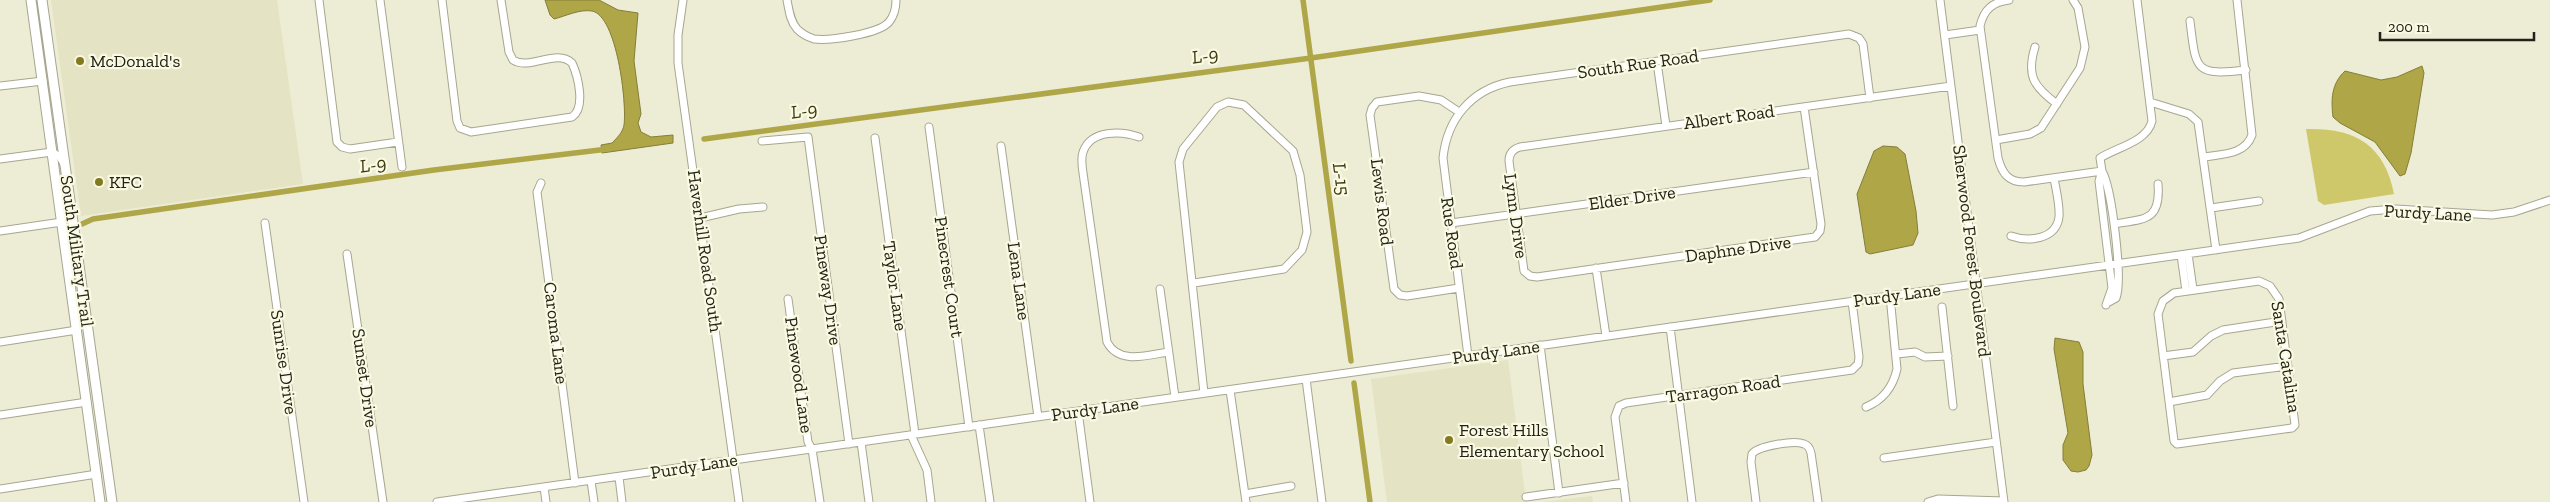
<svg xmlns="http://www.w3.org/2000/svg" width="2550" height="502" viewBox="0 0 2550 502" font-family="'Zilla Slab',serif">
<rect width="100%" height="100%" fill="#edecd5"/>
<path fill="#e4e3c4" d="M51,0H277L303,184L81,216Z
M1508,360L1526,502H1387L1371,379Z
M1592,496L1593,502H1542Z"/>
<path fill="#cfc86b" d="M2306,129C2355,128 2384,144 2394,194L2324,205L2318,201Z"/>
<path fill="#aea647" stroke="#847e39" d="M545,0H599L618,10L638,13L634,61L641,114L638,123L641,132L651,137L673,135V143L602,153L601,145L612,143C617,138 623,132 624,125C627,103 617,16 592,11C579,9 566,16 554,19L550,15Z
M2422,66L2424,73L2411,153L2405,174L2400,176L2375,142L2340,123L2333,117C2331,100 2331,84 2345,71L2381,80L2397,77Z
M1883,146L1897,147L1905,154L1916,211L1918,233L1913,245L1870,254L1866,252L1857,194L1874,151Z
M2055,338L2079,342L2083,352V384L2092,455L2089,466L2086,470L2078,472L2071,471L2063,460V445L2068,433L2054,349Z"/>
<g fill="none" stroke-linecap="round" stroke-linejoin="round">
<path stroke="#aea647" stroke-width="5.5" d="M1303,0L1351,361
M704,139L1311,58L1710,0
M82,224L93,219L434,170L608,149
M1354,383L1370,502"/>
<g stroke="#a7a690" stroke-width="9">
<path id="minor" d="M319,0L337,142L342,147L350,149L398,142
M380,0L402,167
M442,0L457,121L460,128L471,132L572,117C586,108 578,76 572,63C556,48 530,71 513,60L509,52L501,0
M683,0L678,35V63L739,502
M787,0C789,10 790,21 797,29C802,34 808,37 814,39C829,41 879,34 889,22C894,16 896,7 896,0
M1940,0L2004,502
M2009,0C1993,2 1984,9 1980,26L1998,158C2002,173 2008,182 2024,182L2102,171
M2190,21C2196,70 2194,76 2246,70
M1945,35L1980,30
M2035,47C2026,76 2034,87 2057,104
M1657,62L1666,126
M0,86L43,81
M2150,102L2189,114L2198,122L2216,250
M1804,107L1821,224L1820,231L1815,237L1537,277L1530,276L1524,271L1509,161C1509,154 1513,149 1520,147L1951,86
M1459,112L1441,100L1419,96L1377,102L1372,108L1370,115L1394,289L1400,295L1407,296L1459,288
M929,127L969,427
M1139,137C1122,131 1091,129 1083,152C1080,160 1083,171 1084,180L1107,342C1119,365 1148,355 1168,352
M875,138L915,434
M1996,140L2030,134L2041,128L2080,68L2085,47L2078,8L2073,0
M762,141L808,137L849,444
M1001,146L1038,417
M2204,157C2222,154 2245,155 2252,135L2237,0
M0,159L52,152L60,157L64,164
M2102,171C2112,188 2123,280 2116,298L2107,303
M541,183L537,192L575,483
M2211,208L2259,201
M700,218L739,209L763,207
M265,223L304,502
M1451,223L1814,172
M2114,224C2145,219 2161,221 2158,184
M0,231L62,222
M2011,236C2028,242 2056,240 2059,217C2060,205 2056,190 2054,178
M347,254L383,502
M2188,254L2193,289
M2181,255L2186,291
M1596,268L1606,336
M2259,281L2270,286L2279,299L2295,425L2292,428L2177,444L2174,441L2158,314L2163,301L2174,293Z
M1194,283L1284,269L1302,250L1307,232L1300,175L1293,151L1244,105L1228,102L1217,107L1183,149L1179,162L1204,393
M1160,289L1175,397
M788,299L808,442L812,449L820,502
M2106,305L2112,288L2099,181L2102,171L2100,158C2117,147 2147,142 2152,121L2137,0
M1942,307L1953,406
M1670,327L1692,502
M0,342L77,330
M1540,345L1559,493
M1897,354L1915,352L1925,357L1948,356
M1468,356L1443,158C1447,119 1471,90 1510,82L1849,34L1859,38L1863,44L1870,98
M2163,356L2193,352L2211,336L2223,330L2282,321
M1306,379L1322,502
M1230,390L1246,502
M2169,402L2207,395L2220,381L2233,373L2288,366
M1866,407C1883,400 1893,387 1897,369L1890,296
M1078,411L1090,502
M0,415L87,402
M979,425L990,502
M911,435L927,470L931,502
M861,442L869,502
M1884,458L1996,442
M619,477L622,502
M591,481L594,502
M544,487L546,502
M0,489L97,474
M1245,494L1291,486
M1526,497L1624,483
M437,502L2299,238L2370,211L2396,209L2492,215L2514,212L2550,200
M1626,502L1615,417L1619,406L1626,403L1852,370L1858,364L1859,357L1852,301
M1756,502L1751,462L1752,454C1758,446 1794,440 1804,444C1808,445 1810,449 1811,453L1818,502
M1928,502L1938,499L2004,501"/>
</g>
<g stroke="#a7a690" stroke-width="11">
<path id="major" d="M31,0L100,502
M42,0L112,502"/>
</g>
<use href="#minor" stroke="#fff" stroke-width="7"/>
<use href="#major" stroke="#fff" stroke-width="9"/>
</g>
<g fill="#817a1f" stroke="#faf9e2" stroke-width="2">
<circle cx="80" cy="61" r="5"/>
<circle cx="99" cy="182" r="5"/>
<circle cx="1449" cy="440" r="5"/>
</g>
<g text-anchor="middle" stroke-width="4.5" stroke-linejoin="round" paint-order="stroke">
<g font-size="18" fill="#222219" stroke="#faf9e2" text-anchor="start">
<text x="90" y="67">McDonald's</text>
<text x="109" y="188">KFC</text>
<text x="1459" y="436">Forest Hills<tspan x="1459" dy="21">Elementary School</tspan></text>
</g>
<g font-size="18" fill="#222219" stroke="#faf9e2">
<text transform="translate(1638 64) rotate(-8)" y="6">South Rue Road</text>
<text transform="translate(1729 117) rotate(-8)" y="6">Albert Road</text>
<text transform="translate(1632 198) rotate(-8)" y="6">Elder Drive</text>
<text transform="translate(1382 202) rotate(83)" y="6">Lewis Road</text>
<text transform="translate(2428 213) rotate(3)" y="6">Purdy Lane</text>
<text transform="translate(1516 216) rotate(82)" y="6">Lynn Drive</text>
<text transform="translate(1452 233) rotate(82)" y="6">Rue Road</text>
<text transform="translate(1738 249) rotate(-8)" y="6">Daphne Drive</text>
<text transform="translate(77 251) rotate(82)" y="6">South Military Trail</text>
<text transform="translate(705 251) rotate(82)" y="6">Haverhill Road South</text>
<text transform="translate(1972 251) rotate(83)" y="6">Sherwood Forest Boulevard</text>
<text transform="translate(949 277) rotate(82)" y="6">Pinecrest Court</text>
<text transform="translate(1019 281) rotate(82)" y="6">Lena Lane</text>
<text transform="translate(895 286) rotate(82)" y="6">Taylor Lane</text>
<text transform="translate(828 290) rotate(82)" y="6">Pineway Drive</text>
<text transform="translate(1897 295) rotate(-8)" y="6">Purdy Lane</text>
<text transform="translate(556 333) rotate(83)" y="6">Caroma Lane</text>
<text transform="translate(1496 352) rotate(-8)" y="6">Purdy Lane</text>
<text transform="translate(2286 357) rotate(81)" y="6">Santa Catalina</text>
<text transform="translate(284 362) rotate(82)" y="6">Sunrise Drive</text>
<text transform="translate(799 375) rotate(82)" y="6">Pinewood Lane</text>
<text transform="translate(365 378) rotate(82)" y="6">Sunset Drive</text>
<text transform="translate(1723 389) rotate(-8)" y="6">Tarragon Road</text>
<text transform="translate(1095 409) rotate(-8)" y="6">Purdy Lane</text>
<text transform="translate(694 466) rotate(-9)" y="6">Purdy Lane</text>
</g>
<g font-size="19" font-style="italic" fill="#3b380f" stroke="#faf9e2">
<text transform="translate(1205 55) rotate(-8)" y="7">L-9</text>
<text transform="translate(804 110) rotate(-8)" y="7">L-9</text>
<text transform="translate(373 164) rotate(-8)" y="7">L-9</text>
<text transform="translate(1342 179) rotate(82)" y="7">L-15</text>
</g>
</g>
<path d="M2380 32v8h154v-8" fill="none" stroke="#222219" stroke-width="2.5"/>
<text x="2388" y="32" font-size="15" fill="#222219" stroke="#faf9e2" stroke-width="4" paint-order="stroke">200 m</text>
</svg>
